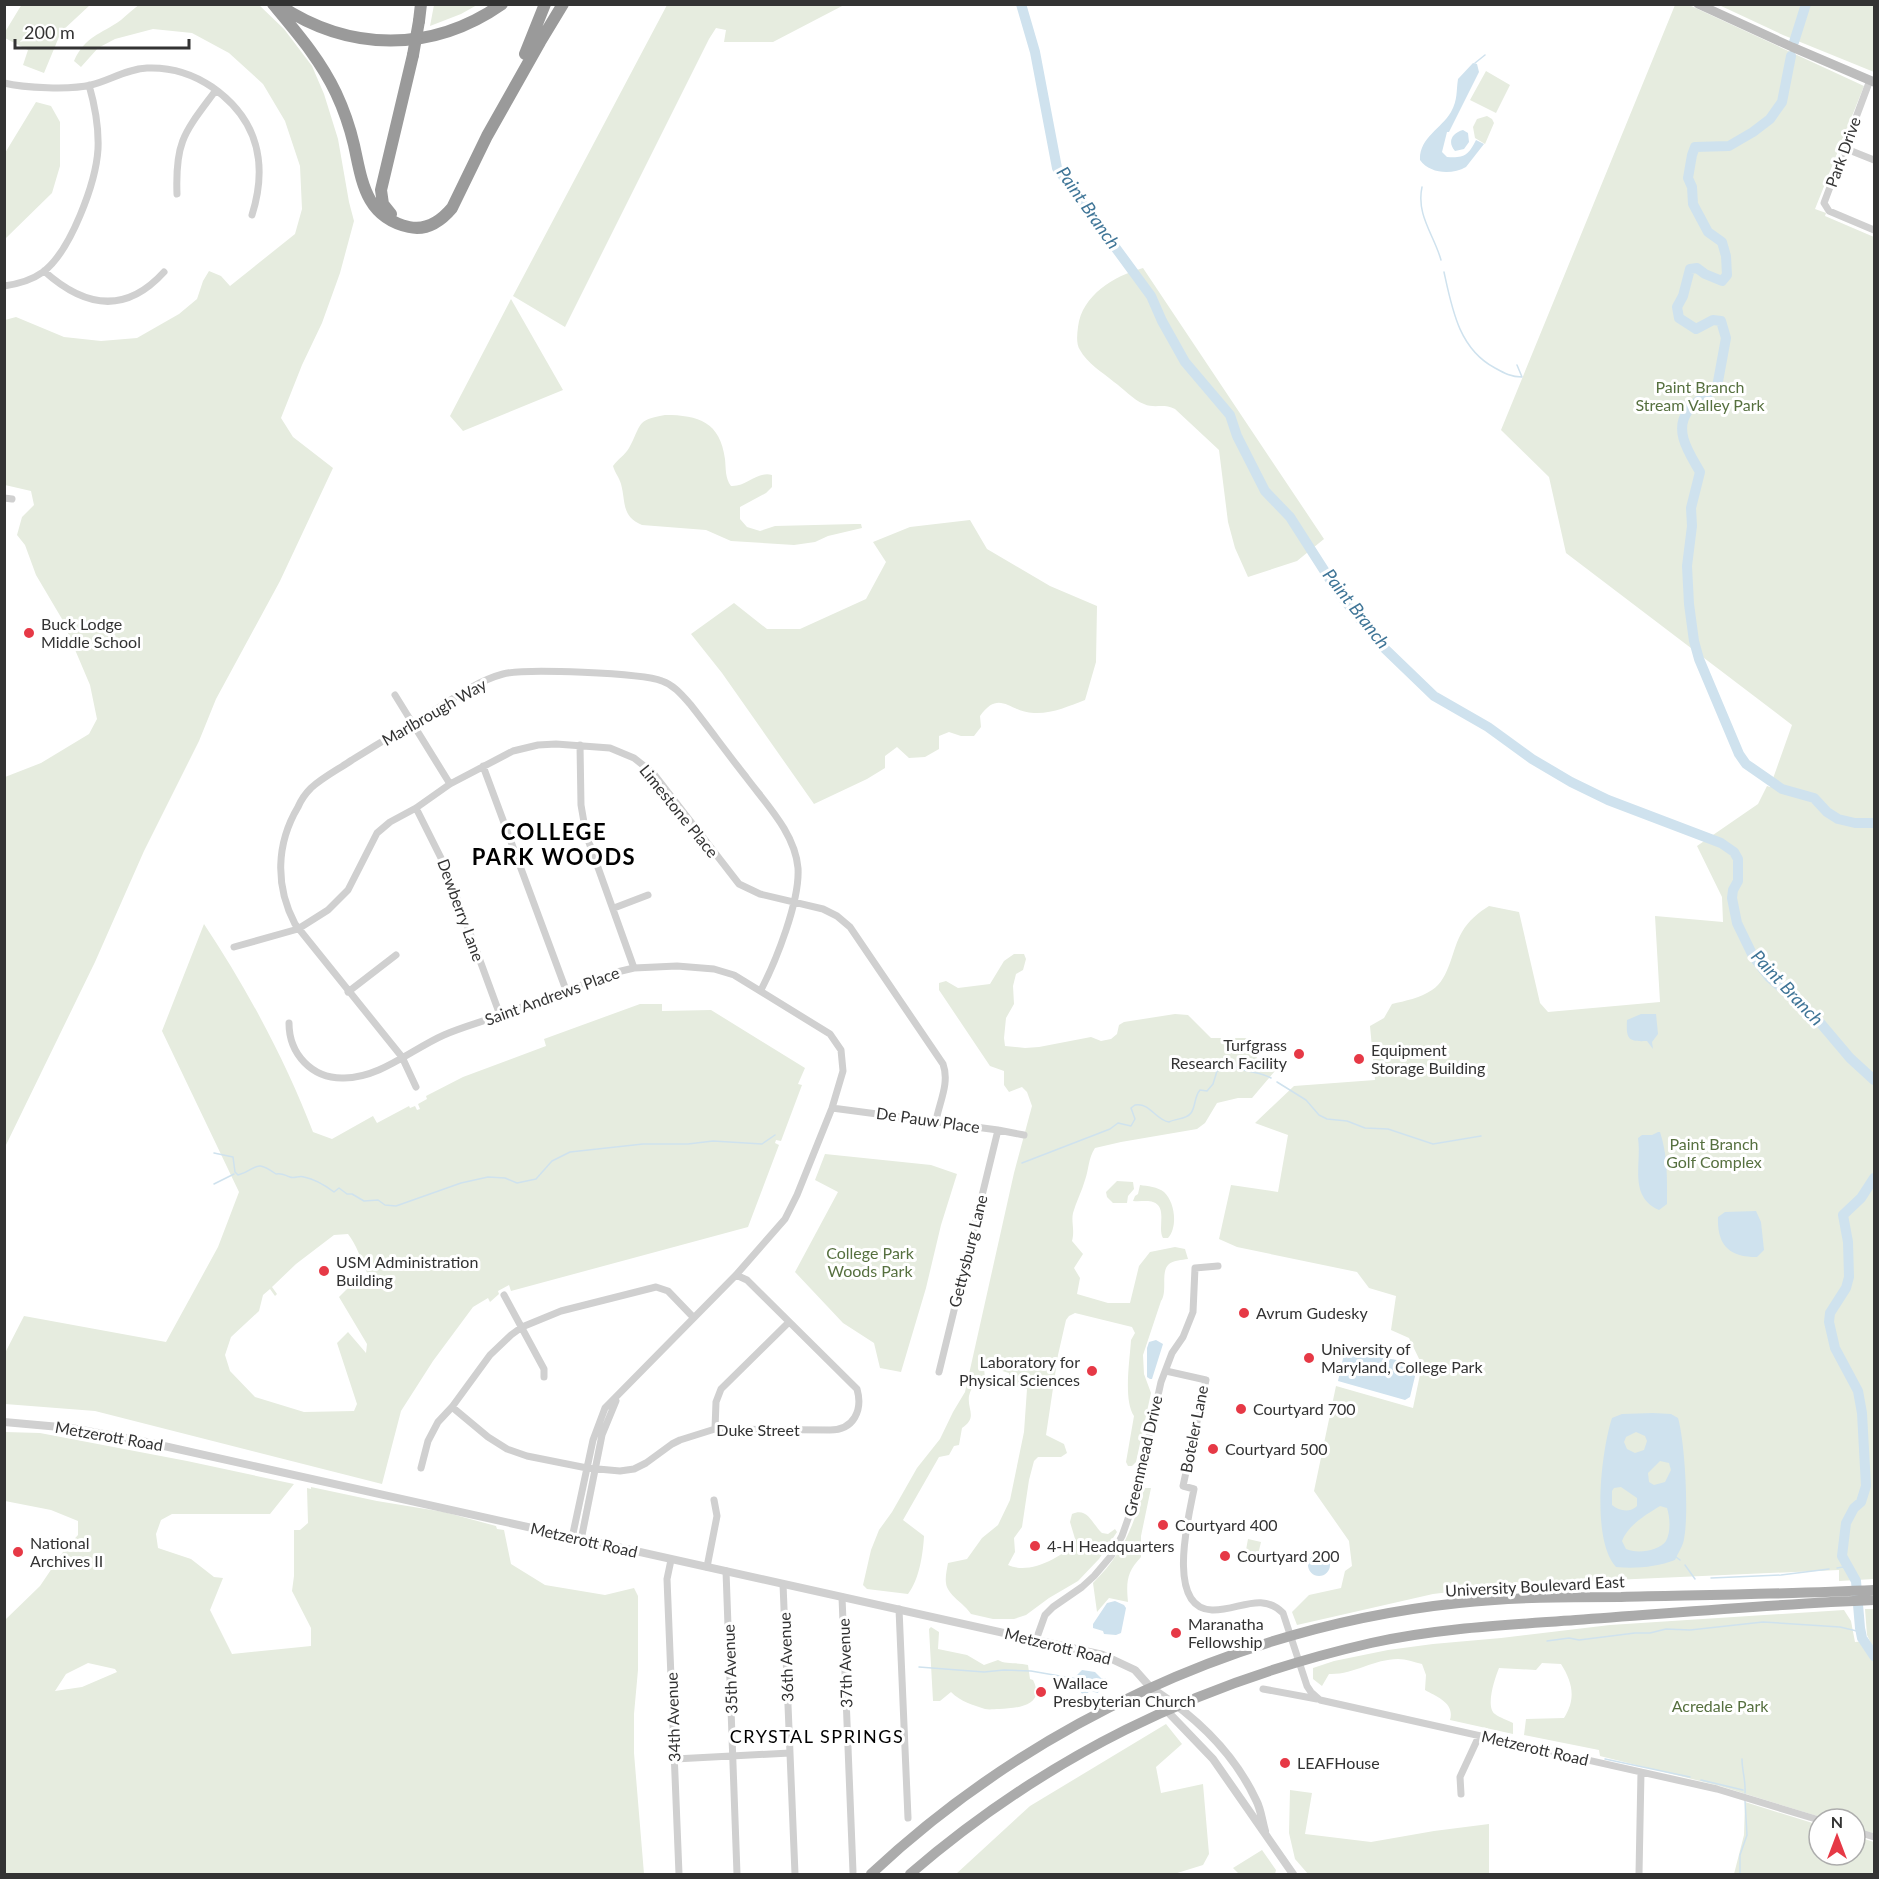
<svg xmlns="http://www.w3.org/2000/svg" width="1879" height="1879" viewBox="0 0 1879 1879" font-family="Lato,sans-serif">
<rect width="100%" height="100%" fill="#fff"/>
<path fill="#e6ecdf" fill-rule="evenodd" d="M22,4L90,5L61,32L44,73L23,65L28,50L5,38V32Z
M140,4L259,5L284,29L312,66L324,94L338,139L349,202L354,221L340,273L322,323L302,365L281,418L293,437L333,468L280,581L216,699L199,741L144,851L95,962L5,1147V777L41,763L89,734L97,719L90,685L62,619L36,575L25,545L17,535L22,517L34,505L31,491L5,485V320L16,317L64,337L101,341L137,338L179,314L197,299L203,281L209,271L221,276L230,286L295,234L302,209L300,166L285,121L263,84L229,53L192,33L153,29L115,39L98,48L81,67L74,61C85,36 100,35 121,20C127,15 133,9 140,4Z
M434,5V4L477,5L461,14L430,26Z
M667,5H844L773,42H724L726,30L716,28L709,39L565,327L513,296Z
M1675,5H1689L1864,86L1815,209L1826,213L1825,216L1874,237V1579L1839,1581V1570L1591,1581L1590,1579H1583L1582,1582L1551,1583L1550,1579L1543,1580V1584L1499,1586L1433,1594L1297,1625L1292,1612L1309,1595L1341,1588L1345,1571L1352,1566L1349,1541L1314,1491L1336,1386L1413,1408L1422,1365L1409,1338L1391,1330L1396,1296L1369,1288L1357,1272L1237,1247L1219,1239L1231,1185L1278,1192L1288,1135L1255,1123L1294,1086L1375,1080L1370,1026L1384,1018L1392,1004C1405,1001 1420,998 1432,990C1450,979 1452,948 1462,932C1468,921 1479,912 1489,906L1519,912L1540,1003L1548,1012L1660,1002L1655,916L1723,922L1722,897L1697,846L1758,804L1767,786L1770,787L1792,725L1566,553L1549,477L1501,430Z
M1719,5H1874V72L1783,35Z
M1486,71L1510,85L1496,113L1470,100Z
M36,102L51,106L60,122V166L52,193L5,239V153Z
M1487,116L1492,119L1494,123L1485,144L1475,138L1473,127L1477,119Z
M1143,268L1324,539L1297,561L1248,577L1235,548L1228,522L1219,450L1175,409C1163,403 1155,409 1144,404C1133,400 1123,388 1114,382C1102,372 1087,363 1080,350C1076,344 1077,335 1078,327C1082,295 1114,276 1143,268Z
M511,299L563,390L463,431L450,416Z
M665,415C699,415 720,422 725,459C726,469 725,478 731,486C747,487 757,471 772,475V487L766,493L740,507V519L747,527L760,531L775,526L855,524H861L862,528L828,536L815,542L794,545L731,541L706,530L642,525C621,516 626,502 621,484C619,477 615,473 613,466C618,459 625,455 629,448C642,425 635,420 665,415Z
M970,520L987,549L1050,586L1097,606L1096,662L1085,700C1069,706 1052,714 1034,713C1010,713 1000,688 980,716L981,727L974,736H961L949,732L939,736V749L925,757L909,758L897,747L885,756V768L867,779L814,804L722,673L691,634L734,603L767,629H800L866,599L886,562L873,542L910,527Z
M204,924C247,989 285,1059 313,1132L332,1139L373,1116L377,1123L409,1106L410,1108L415,1106L417,1110L420,1109L418,1104L427,1099L426,1096L463,1077L546,1046L544,1039L640,1004H662V1011L711,1010L805,1068L798,1084L802,1085L781,1141L776,1140L775,1143L779,1145L748,1227L511,1291L509,1285L498,1291L499,1294L490,1302L488,1298L473,1307L433,1361L401,1411L382,1484L95,1411L5,1404V1353L24,1316L166,1342L218,1247L239,1192L162,1031ZM348,1234C359,1248 363,1267 372,1283L367,1287L357,1279L339,1297L367,1344L366,1353L348,1332L337,1343L357,1404L354,1411L304,1412L255,1397L230,1371L225,1355L231,1337L259,1311L263,1295L270,1289L275,1296L277,1294L272,1287L296,1264L334,1235Z
M1014,954H1024L1026,959L1023,970L1016,974L1013,986L1014,1004L1006,1018L1004,1038L1005,1046L1025,1048L1039,1047L1091,1037L1101,1041L1111,1039L1117,1034L1119,1025L1124,1022L1175,1014L1188,1015L1211,1038H1251C1253,1045 1253,1054 1258,1059C1264,1064 1271,1064 1275,1071L1252,1098H1238L1217,1103L1205,1123L1197,1129L1121,1142L1095,1148C1088,1159 1089,1169 1085,1180C1082,1191 1076,1202 1073,1213C1071,1222 1075,1230 1072,1241L1083,1254L1074,1268L1080,1278L1077,1294L1108,1303H1130L1139,1266L1150,1252L1175,1247L1185,1249L1188,1259C1182,1260 1174,1260 1169,1264C1160,1272 1168,1291 1161,1301L1143,1355L1144,1374L1151,1393L1136,1462L1132,1466H1128L1126,1462L1134,1416C1123,1400 1130,1359 1131,1340L1135,1333L1132,1327L1075,1313L1069,1316L1066,1320L1058,1355L1046,1435L1064,1444L1067,1453L1061,1457H1038L1034,1461L1029,1480L1022,1527L1014,1538L1015,1552L1008,1565C1029,1575 1061,1558 1076,1542L1070,1522L1072,1514C1088,1507 1092,1524 1102,1533L1108,1534L1115,1529L1117,1532L1099,1559L1078,1581L1049,1598L1026,1615L1014,1619H993L971,1614C964,1603 947,1595 946,1583C945,1577 947,1569 948,1563L967,1559L982,1538L998,1525L1010,1500L1024,1432L1027,1389C1017,1389 1011,1383 1009,1373L986,1366L984,1368L985,1378L975,1381C973,1386 970,1391 969,1396C967,1410 978,1417 962,1428L959,1445L954,1446L949,1455L939,1457L903,1520L924,1536C923,1555 919,1580 908,1594L867,1589L863,1585L871,1550L879,1530L892,1512L917,1468L940,1439L953,1412L965,1392L1014,1173L1032,1106L1027,1092L1022,1087L1009,1092L1004,1085V1071L990,1066L939,990V983L946,981L958,988L990,984L1004,961Z
M825,1154L931,1165L957,1174L941,1225L926,1288L901,1372L880,1368L874,1343L843,1323L795,1272L838,1192L815,1180Z
M1117,1181L1133,1182L1134,1189L1128,1196L1127,1203H1113L1107,1197L1106,1192Z
M1140,1185C1147,1186 1158,1187 1164,1192C1175,1202 1178,1227 1168,1238H1163C1157,1228 1168,1207 1153,1202C1148,1200 1139,1202 1133,1201L1135,1196L1138,1194Z
M5,1432L40,1433L187,1461L294,1484L270,1514H172L161,1520L156,1534L158,1548L191,1559L214,1577L223,1578L210,1610L232,1654L311,1646V1628L292,1591L294,1576V1530H300L308,1523L307,1488L311,1489V1487L377,1501L444,1512L496,1526L497,1529L504,1530L511,1564L545,1585L605,1595L634,1588L638,1596V1670L634,1714V1753L644,1874H5V1620L40,1586L65,1549L78,1535V1521L51,1510L5,1501ZM88,1663L115,1669L117,1672L82,1687L55,1691L66,1674Z
M1144,1488H1151L1141,1536V1557C1127,1572 1126,1581 1128,1602L1109,1598L1097,1612L1093,1583C1123,1553 1133,1528 1144,1488Z
M1248,1539L1261,1542L1256,1563L1244,1561Z
M1865,1609H1874V1834L1855,1828V1819H1827L1720,1786L1600,1756L1599,1750L1524,1735L1526,1719L1564,1718C1576,1699 1573,1683 1561,1664L1542,1663L1536,1670L1499,1668C1495,1678 1485,1707 1495,1714C1500,1718 1508,1720 1513,1723V1734L1450,1720C1455,1703 1437,1697 1425,1690L1426,1675L1422,1664C1414,1662 1406,1659 1398,1659C1374,1659 1353,1675 1329,1674L1322,1686L1313,1679V1668L1334,1661L1388,1650L1433,1644L1501,1638L1610,1625L1844,1610L1851,1621L1855,1642L1870,1641L1867,1635Z
M931,1627L939,1632L938,1649L967,1655L984,1665L998,1660C1006,1665 1019,1662 1028,1665L1030,1679L1033,1680C1046,1706 1018,1708 999,1709C995,1709 989,1710 985,1709C973,1705 961,1702 951,1692L940,1701H933L929,1629Z
M1166,1724L1182,1744L1156,1767L1161,1793L1203,1784L1209,1854L1203,1865L1174,1874H956L1030,1806Z
M1290,1790L1312,1793L1305,1834L1371,1842L1434,1831L1489,1824V1874H1308L1295,1859L1289,1833Z
M1745,1802L1819,1825V1855H1855V1836L1874,1842V1874H1734L1744,1835Z
M1262,1850L1276,1870L1275,1874H1239L1233,1868Z"/>
<path fill="#cfe2ee" fill-rule="evenodd" d="M1473,63L1477,64L1479,72L1449,132H1447L1442,152L1447,157C1464,158 1468,156 1476,140L1484,144L1466,167C1452,175 1430,174 1420,160C1419,138 1441,129 1451,112C1458,99 1456,92 1458,79Z
M1463,130L1468,133L1469,142L1464,149L1455,151C1447,142 1452,133 1463,130Z
M1641,1014H1656L1658,1034L1652,1042L1653,1049L1647,1041C1628,1042 1626,1039 1627,1020Z
M1658,1132H1660C1668,1156 1667,1180 1667,1204L1659,1210C1628,1196 1642,1164 1638,1138L1642,1135H1652Z
M1756,1211L1761,1222L1764,1250L1757,1257C1729,1257 1717,1245 1718,1217L1725,1212Z
M1156,1340L1163,1344L1152,1379H1150L1147,1377V1348L1149,1342Z
M1351,1352L1414,1363L1417,1368L1410,1397L1405,1400L1338,1381L1344,1354Z
M1653,1413L1671,1414L1678,1418C1685,1442 1689,1515 1684,1539C1683,1546 1678,1553 1675,1560C1657,1567 1635,1569 1616,1567C1591,1540 1601,1452 1612,1418L1622,1414ZM1636,1432L1645,1436L1647,1441L1644,1450L1635,1453L1627,1449L1624,1442L1626,1437ZM1660,1461L1669,1463L1671,1470L1665,1482L1654,1485L1649,1482L1648,1473ZM1621,1487L1637,1498V1506C1630,1513 1619,1511 1612,1505V1491L1614,1488ZM1660,1506L1667,1508C1670,1517 1671,1532 1666,1541C1659,1551 1637,1554 1626,1549L1622,1541C1628,1525 1647,1514 1660,1506Z
M1308 1565a11 11 0 1 1 22 0a11 11 0 1 1-22 0Z
M1115,1601L1124,1605L1126,1608L1121,1633L1116,1635L1104,1634L1103,1631L1093,1628V1624L1107,1603Z
M1082,1670L1095,1672L1101,1678H1105L1109,1682L1108,1688H1100L1098,1693L1090,1691L1084,1696L1078,1689L1080,1685L1075,1683L1076,1676Z"/>
<g fill="none" stroke-linecap="round" stroke-linejoin="round">
<path stroke="#cfe2ee" stroke-width="1.5" d="M1475,63L1485,55
M1422,187C1416,215 1434,235 1441,260
M1444,272C1452,309 1459,349 1495,368C1504,373 1511,377 1522,377L1517,365
M1277,1082L1306,1100L1319,1115L1327,1119L1347,1121L1365,1128L1388,1129L1433,1144L1481,1136
M214,1153L233,1157L235,1172L238,1175C258,1170 253,1158 276,1174C283,1173 284,1175 290,1177C295,1179 299,1175 304,1177C314,1179 326,1186 334,1192L339,1188L347,1194H352L364,1201L378,1200L385,1205L396,1206L461,1183L488,1177L505,1178L517,1183L536,1179L552,1161L570,1152L643,1144H688L713,1141L762,1144L775,1135
M1022,1163L1110,1129L1118,1123L1131,1126L1135,1119L1131,1108L1135,1105C1150,1102 1155,1120 1169,1122C1176,1118 1186,1120 1191,1113C1196,1106 1194,1097 1200,1090L1207,1091L1213,1084L1217,1071L1233,1066C1247,1073 1259,1071 1271,1078
M214,1184L234,1174
M1676,1557L1680,1560
M1685,1565L1695,1579
M1837,1568L1843,1567L1851,1571
M1711,1578L1781,1575L1829,1569
M1547,1641L1569,1638L1579,1640L1635,1633H1650L1666,1629L1690,1630L1763,1622L1840,1627L1861,1632
M919,1667L984,1672L1004,1670L1031,1671L1077,1679
M1605,1759L1690,1777
M1742,1759C1742,1771 1746,1781 1745,1793
M1701,1780L1743,1790
M1740,1874V1855L1747,1835L1745,1801"/>
<path stroke="#cfe2ee" stroke-width="10" d="M1021,4L1035,52L1057,168L1151,296L1162,321L1185,362L1230,415L1237,436L1265,491L1290,517L1338,592L1380,644L1434,696L1488,727L1532,759L1571,782L1608,800L1721,843L1734,852L1738,859V881L1733,890L1732,898L1737,923L1753,956L1769,977L1817,1019L1850,1058L1874,1080
M1794,42L1806,4
M1791,56L1782,102L1770,119L1753,132L1729,146L1695,147L1692,155L1688,178L1692,187L1693,204L1708,232L1722,242L1726,256L1727,275L1722,281L1705,274L1697,268L1690,269L1683,296L1677,307L1679,318L1696,329L1713,320L1721,321L1726,338L1717,387C1708,394 1694,402 1688,411C1673,431 1690,454 1700,472L1691,508L1692,526L1687,566L1689,604L1694,641L1699,659L1739,754L1746,764L1782,789L1814,798L1827,812L1838,819L1855,823H1874
M1874,1178L1861,1198L1843,1215L1848,1242L1849,1277L1846,1288L1830,1313L1829,1322L1835,1348L1858,1391L1862,1413L1866,1486L1861,1502L1854,1508L1846,1523L1842,1556L1856,1581L1860,1628L1862,1638L1874,1656"/>
<path stroke="#d0d0d0" stroke-width="7" d="M1870,80L1824,203L1829,211L1874,230
M4,83C24,88 71,90 91,85C110,80 127,69 147,68C170,67 193,74 212,87C258,119 268,164 252,215
M1844,148L1874,160
M177,194C175,140 185,132 216,90
M44,271C84,307 125,315 164,272
M4,286C18,284 32,280 43,272C71,251 96,182 98,149C99,127 95,106 89,85
M4,498L12,499
M395,695L450,784
M580,745L581,805L586,834L634,968
M483,766L566,990
M416,808L446,868L500,1015
M614,908L648,895
M234,947L298,929L328,910L348,890L377,833L390,822L416,808L450,784L513,751L538,745L556,744L610,748L634,758L653,773L739,884L760,894L823,909L837,916L850,927L943,1064C950,1083 939,1103 936,1121
M348,992L396,955
M289,1023C289,1054 312,1079 344,1078C380,1078 412,1049 444,1035C462,1027 482,1022 500,1015C539,1001 578,986 617,972L634,968L677,966L714,969L734,975L830,1034L841,1050L843,1071L832,1108L797,1195L785,1219L736,1275L605,1408L593,1440L572,1538
M416,1087L402,1057L295,924C275,886 276,844 298,807C301,800 305,794 311,788C323,777 339,769 352,760C374,747 396,732 419,720C445,705 473,682 503,674C524,668 642,673 662,681C674,685 682,695 690,704C709,728 727,753 746,777C766,804 795,833 798,868C800,901 776,961 761,990
M832,1108L998,1130L1024,1135
M504,1295L544,1369V1377
M1166,1371L1206,1380L1183,1486L1194,1489C1189,1515 1165,1608 1212,1610C1238,1611 1261,1591 1283,1613L1307,1686L1311,1692L1320,1700L1717,1789L1819,1820
M939,1372L998,1130
M452,1407L488,1437L507,1449L527,1456L587,1468L620,1471L634,1469L646,1463L672,1444L680,1440L715,1429L830,1430C854,1430 863,1410 857,1389L747,1280L736,1275
M715,1429L716,1402L721,1389L788,1323
M421,1468L428,1441L438,1422L452,1407L490,1355L511,1335L522,1327L561,1311L656,1287L668,1291L693,1317
M581,1540L602,1435L616,1401
M671,1560L667,1579L679,1874
M707,1567L717,1516L714,1500
M726,1571L737,1874
M783,1584L795,1874
M842,1597L853,1872
M899,1609L908,1818
M1036,1640L1045,1615L1053,1607L1082,1587L1094,1576L1111,1556L1122,1536L1135,1499L1161,1382L1172,1353L1183,1337L1193,1312L1195,1268L1218,1266
M1263,1689L1317,1699
M675,1759L790,1753
M1461,1794L1460,1777L1479,1736
M1855,1831L1874,1837
M1639,1874L1641,1772"/>
<path stroke="#d0d0d0" stroke-width="8" d="M4,1422L71,1428L146,1442L1103,1655L1135,1670L1151,1688L1166,1710L1213,1759L1293,1874
M1156,1691C1197,1718 1235,1755 1256,1800C1261,1809 1262,1821 1265,1831"/>
<path stroke="#bdbdbd" stroke-width="9" d="M1698,4L1792,47L1874,82"/>
<path stroke="#ababab" stroke-width="10" d="M871,1874C1030,1725 1241,1626 1459,1603C1513,1597 1567,1597 1621,1597C1705,1595 1790,1594 1874,1590
M910,1874C1046,1757 1196,1683 1371,1643C1438,1628 1507,1625 1576,1620C1675,1613 1775,1604 1874,1600"/>
<path stroke="#9a9a9a" stroke-width="12" d="M273,4C297,33 320,59 336,93C344,110 350,128 354,145C362,181 365,217 409,227C427,231 441,221 452,208L487,136L540,42L563,4
M279,5C349,52 432,53 502,4
M419,21L421,4
M525,54L545,4
M391,214L383,204L381,190L413,55"/>
<path stroke="#9a9a9a" stroke-width="12" d="M413,55L419,21"/>
</g>
<g fill="#e63946" stroke="#fff" stroke-width="2">
<circle cx="29" cy="633" r="6"/>
<circle cx="1299" cy="1054" r="6"/>
<circle cx="1359" cy="1059" r="6"/>
<circle cx="324" cy="1271" r="6"/>
<circle cx="1244" cy="1313" r="6"/>
<circle cx="1309" cy="1358" r="6"/>
<circle cx="1092" cy="1371" r="6"/>
<circle cx="1241" cy="1409" r="6"/>
<circle cx="1213" cy="1449" r="6"/>
<circle cx="1163" cy="1525" r="6"/>
<circle cx="1035" cy="1546" r="6"/>
<circle cx="18" cy="1552" r="6"/>
<circle cx="1225" cy="1556" r="6"/>
<circle cx="1176" cy="1633" r="6"/>
<circle cx="1041" cy="1692" r="6"/>
<circle cx="1285" cy="1763" r="6"/>
</g>
<g text-anchor="middle" stroke-width="6" stroke-linejoin="round" paint-order="stroke">
<g font-size="16" fill="#333" stroke="#fff">
<text transform="translate(1843 152) rotate(-70)" y="6">Park Drive</text>
<text transform="translate(434 712) rotate(-30)" y="6">Marlbrough Way</text>
<text transform="translate(679 811) rotate(51)" y="6">Limestone Place</text>
<text transform="translate(461 910) rotate(70)" y="6">Dewberry Lane</text>
<text transform="translate(552 996) rotate(-20)" y="6">Saint Andrews Place</text>
<text transform="translate(928 1120) rotate(8)" y="6">De Pauw Place</text>
<text transform="translate(968 1251) rotate(-76)" y="6">Gettysburg Lane</text>
<text transform="translate(1194 1429) rotate(-79)" y="6">Boteler Lane</text>
<text x="758" y="1436">Duke Street</text>
<text transform="translate(109 1436) rotate(10)" y="6">Metzerott Road</text>
<text transform="translate(1143 1456) rotate(-77)" y="6">Greenmead Drive</text>
<text transform="translate(584 1540) rotate(13)" y="6">Metzerott Road</text>
<text transform="translate(1535 1586) rotate(-3)" y="6">University Boulevard East</text>
<text transform="translate(1058 1646) rotate(14)" y="6">Metzerott Road</text>
<text transform="translate(786 1657) rotate(-92)" y="6">36th Avenue</text>
<text transform="translate(845 1663) rotate(-92)" y="6">37th Avenue</text>
<text transform="translate(730 1669) rotate(-92)" y="6">35th Avenue</text>
<text transform="translate(673 1717) rotate(-92)" y="6">34th Avenue</text>
<text transform="translate(1535 1748) rotate(13)" y="6">Metzerott Road</text>
</g>
<g font-size="16" fill="#56703f" stroke="#fff">
<text x="1700" y="393">Paint Branch<tspan x="1700" dy="18">Stream Valley Park</tspan></text>
<text x="1714" y="1150">Paint Branch<tspan x="1714" dy="18">Golf Complex</tspan></text>
<text x="870" y="1259">College Park<tspan x="870" dy="18">Woods Park</tspan></text>
<text x="1720" y="1712">Acredale Park</text>
</g>
<g font-size="16" fill="#333" stroke="#fff" text-anchor="start">
<text x="41" y="630">Buck Lodge<tspan x="41" dy="18">Middle School</tspan></text>
<text x="1287" y="1051" text-anchor="end">Turfgrass<tspan x="1287" dy="18">Research Facility</tspan></text>
<text x="1371" y="1056">Equipment<tspan x="1371" dy="18">Storage Building</tspan></text>
<text x="336" y="1268">USM Administration<tspan x="336" dy="18">Building</tspan></text>
<text x="1256" y="1319">Avrum Gudesky</text>
<text x="1321" y="1355">University of<tspan x="1321" dy="18">Maryland, College Park</tspan></text>
<text x="1080" y="1368" text-anchor="end">Laboratory for<tspan x="1080" dy="18">Physical Sciences</tspan></text>
<text x="1253" y="1415">Courtyard 700</text>
<text x="1225" y="1455">Courtyard 500</text>
<text x="1175" y="1531">Courtyard 400</text>
<text x="30" y="1549">National<tspan x="30" dy="18">Archives II</tspan></text>
<text x="1047" y="1552">4-H Headquarters</text>
<text x="1237" y="1562">Courtyard 200</text>
<text x="1188" y="1630">Maranatha<tspan x="1188" dy="18">Fellowship</tspan></text>
<text x="1053" y="1689">Wallace<tspan x="1053" dy="18">Presbyterian Church</tspan></text>
<text x="1297" y="1769">LEAFHouse</text>
</g>
<g font-size="18" font-style="italic" fill="#3f7597" stroke="#fff">
<text transform="translate(1088 208) rotate(55)" y="6">Paint Branch</text>
<text transform="translate(1356 609) rotate(52)" y="6">Paint Branch</text>
<text transform="translate(1787 988) rotate(47)" y="6">Paint Branch</text>
</g>
<g font-size="18" letter-spacing="1.5" fill="#000" stroke="#fff">
<text x="817" y="1743">CRYSTAL SPRINGS</text>
</g>
<g font-size="22" font-weight="bold" letter-spacing="1.5" fill="#000" stroke="#fff">
<text x="554" y="840">COLLEGE<tspan x="554" dy="25">PARK WOODS</tspan></text>
</g>
</g>
<rect width="1879" height="1879" fill="none" stroke="#333333" stroke-width="12"/>
<g transform="translate(1837 1837)"><circle r="28" fill="#ffffff" stroke="#adadad" stroke-width="1.5"/>
<path d="M0-4.5L10 22L0 15L-10 22Z" fill="#e63946"/>
<text y="-9" font-size="16" font-weight="bold" text-anchor="middle" fill="#333333">N</text>
</g>
<path d="M15 39v9h174v-9" fill="none" stroke="#333333" stroke-width="3"/>
<text x="24" y="39" font-size="18" fill="#333333" stroke="#ffffff" stroke-width="4.5" paint-order="stroke">200 m</text>
</svg>
